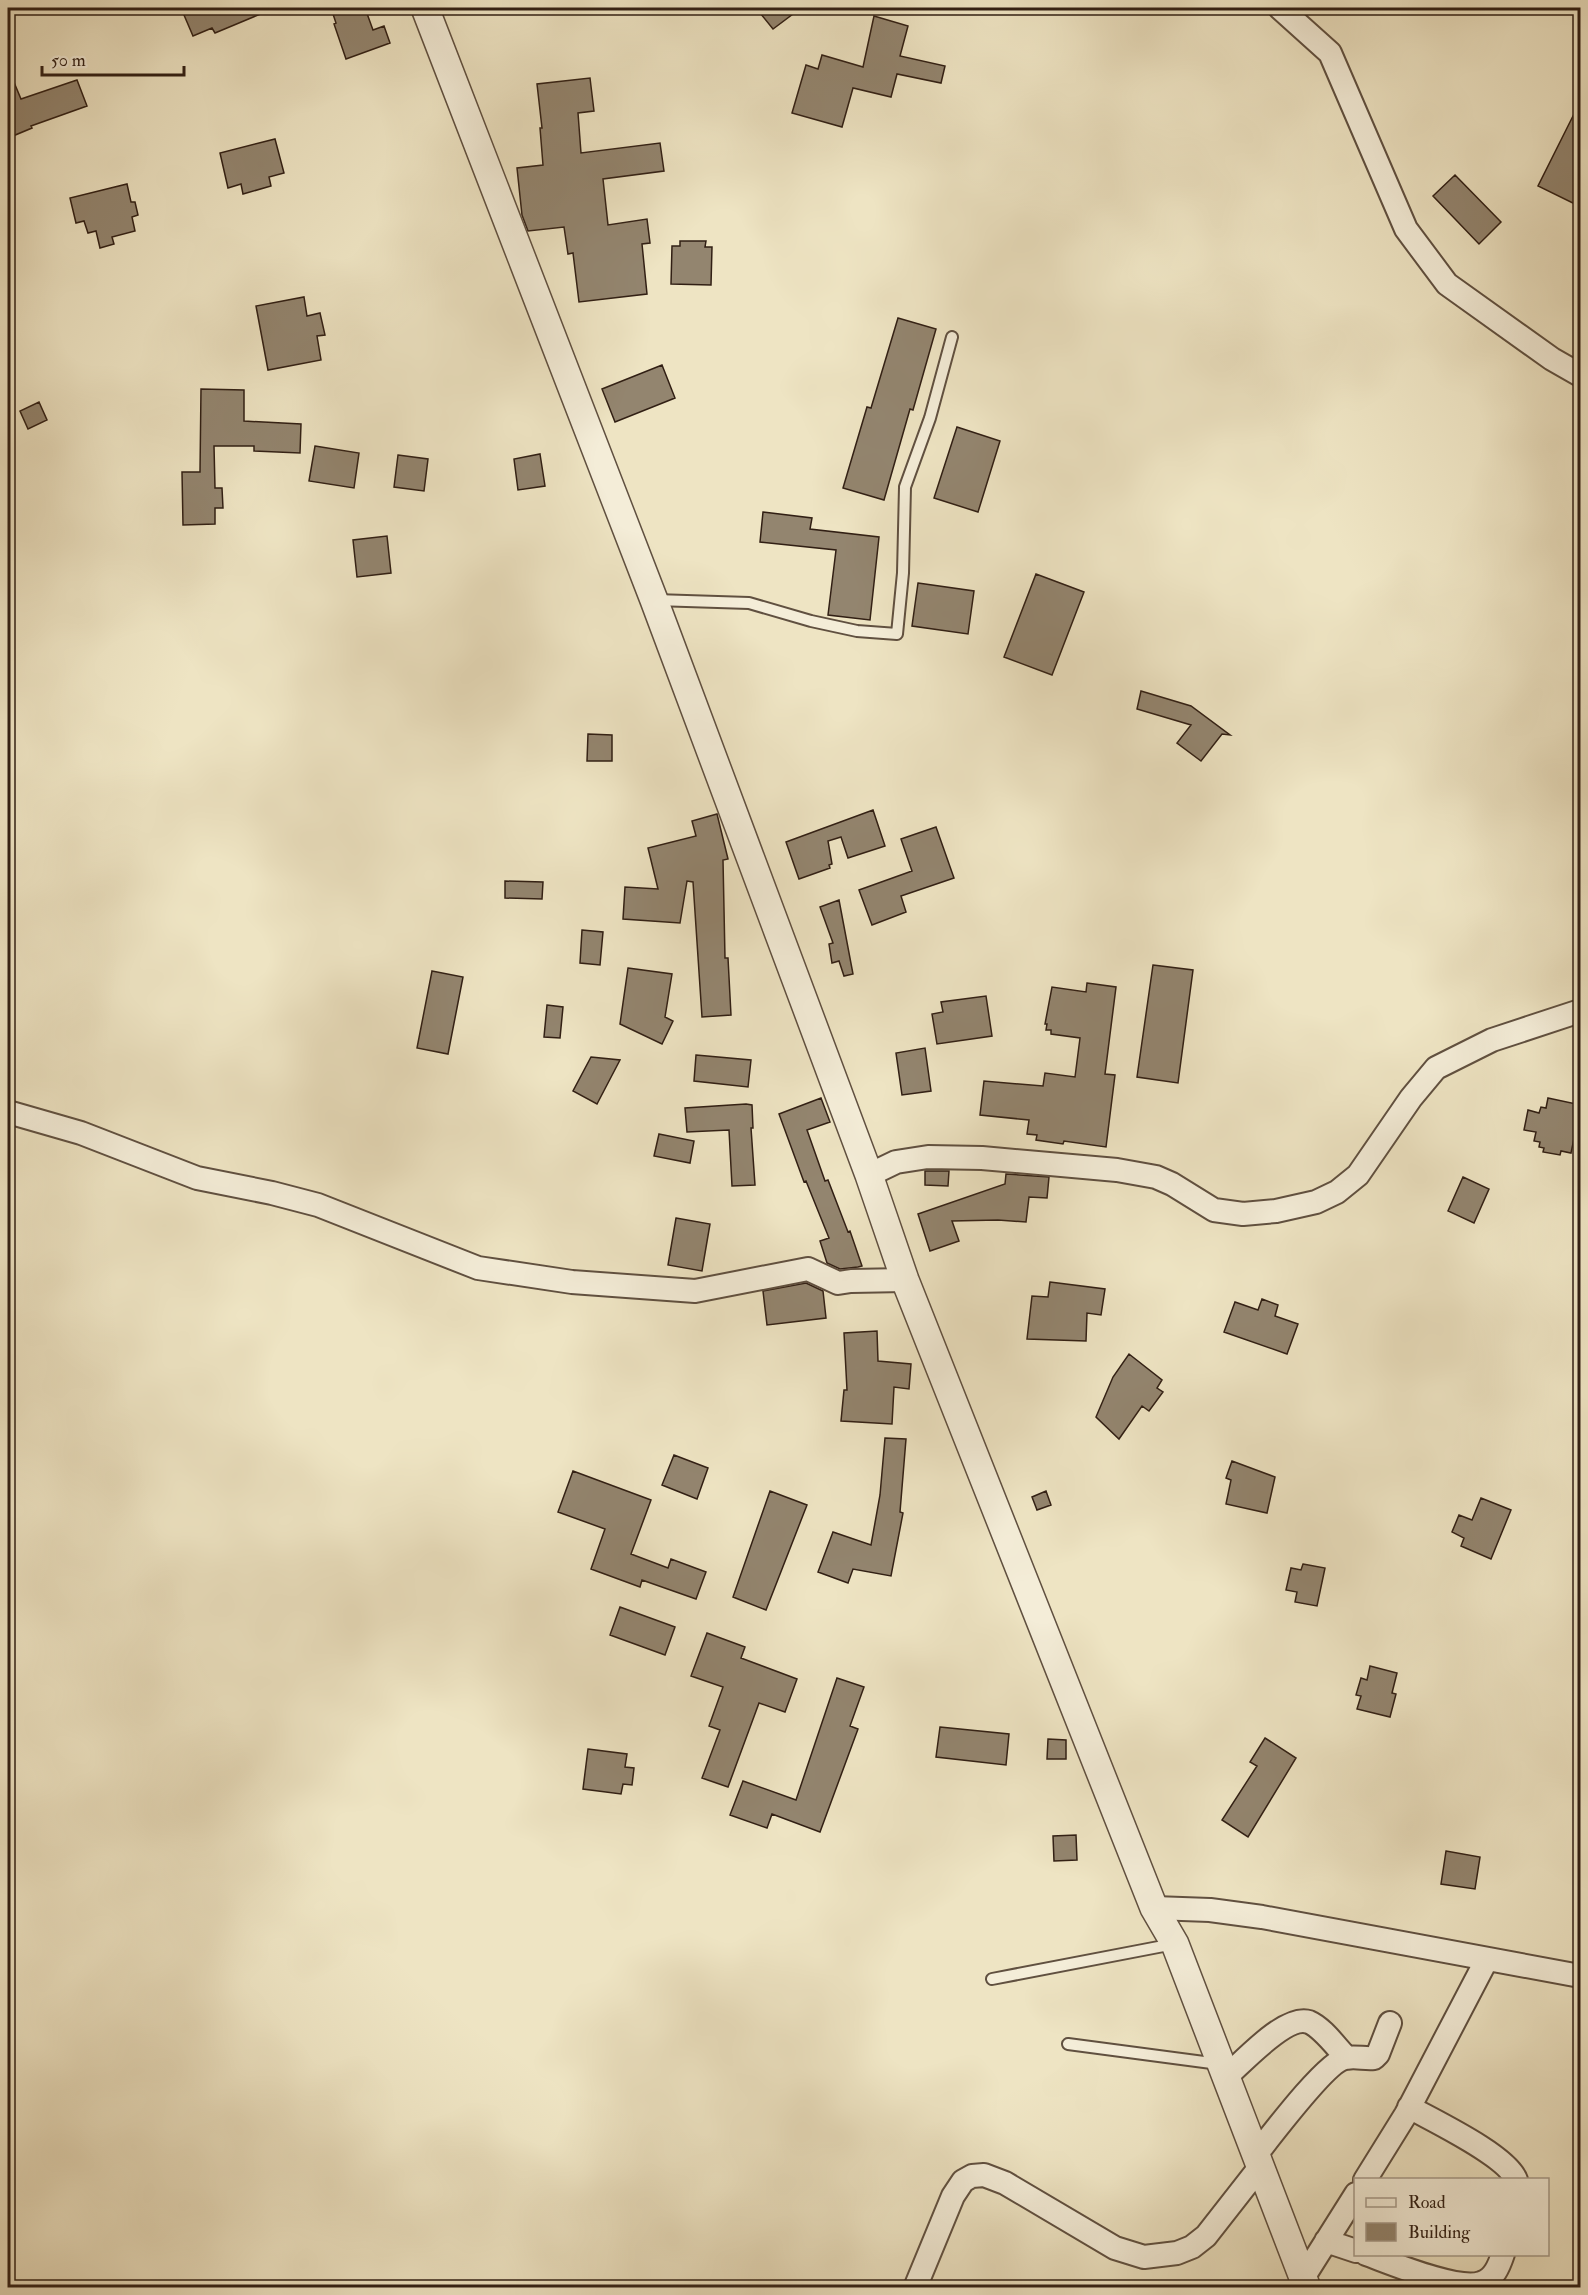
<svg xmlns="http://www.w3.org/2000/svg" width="1588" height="2295" viewBox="0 0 1588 2295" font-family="'IM FELL Double Pica',serif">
<rect width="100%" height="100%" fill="#eee4c3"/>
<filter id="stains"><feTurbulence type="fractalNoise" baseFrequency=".00333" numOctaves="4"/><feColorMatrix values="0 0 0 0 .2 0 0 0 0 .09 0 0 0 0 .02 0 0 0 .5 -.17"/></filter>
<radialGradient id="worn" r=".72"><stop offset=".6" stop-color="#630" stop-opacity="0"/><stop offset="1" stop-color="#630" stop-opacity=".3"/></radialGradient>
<path fill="#93856f" stroke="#311f14" stroke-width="1.5" d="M181,8H275L215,33L212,28L193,36Z
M331,8H365L373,30L384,26L390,43L346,59L334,24L336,23Z
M756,8H801L773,29Z
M874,16L908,26L900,56L945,66L941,83L897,74L891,97L853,88L842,127L792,113L806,65L818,69L822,55L863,67Z
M8,68L21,99L77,80L87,106L31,126L32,128L8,138Z
M590,78L594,111L578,113L581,153L660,143L664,171L603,179L608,225L647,219L650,243L642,244L647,294L579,302L573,253L568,254L564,227L528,231L522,215L517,168L543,165L540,128H542L537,84Z
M1581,100V207L1538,186Z
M275,139L284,173L269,177L271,186L243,194L241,184L228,188L220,153Z
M1455,175L1501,222L1479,244L1433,196Z
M127,184L131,202H135L138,215L132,217L135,231L112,237L114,244L100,248L96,231L88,233L84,221L76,223L70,198Z
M680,241H706L705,247H712L711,285L671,284L672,246H680Z
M304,297L307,316L320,313L325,335L317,336L321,360L268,370L256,306Z
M898,318L936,329L913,410L910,409L884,500L843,488L867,407L871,408Z
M662,365L675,398L615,422L602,389Z
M201,389L244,390V421L301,424L300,453L254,451V446H214L215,488H222L223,508H215V524L183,525L182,472H200Z
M39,402L47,420L28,429L20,411Z
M957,427L1000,441L978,512L934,498Z
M315,446L359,453L354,488L309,481Z
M540,454L545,486L518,490L514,459Z
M398,455L428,459L424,491L394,487Z
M763,512L812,518L810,529L879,537L870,620L828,615L836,550L760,542Z
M387,536L391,573L357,577L353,540Z
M1036,574L1084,592L1052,675L1004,657Z
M918,583L974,591L968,634L912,626Z
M1141,691L1191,706L1230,735L1222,734L1201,761L1177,743L1191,725L1137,709Z
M588,734L612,735V761H587Z
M873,810L885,846L848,858L841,837L828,841L832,864L829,865L830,868L799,879L786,842Z
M717,814L728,859L723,860L725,958H728L731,1015L702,1017L693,882L687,881L680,923L623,919L625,887L658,889L648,848L696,836L692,821Z
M936,827L954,878L901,896L906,912L872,925L859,890L912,871L901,839Z
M505,881L543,882L542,899L505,898Z
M839,900L853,974L844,976L839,961L832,963L829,944L833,943L820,907Z
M582,930L603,932L600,965L580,963Z
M1153,965L1193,970L1178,1083L1137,1077Z
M628,968L672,974L665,1017L673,1021L662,1044L620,1024Z
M432,971L463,977L448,1054L417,1048Z
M1087,983L1116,987L1105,1074L1115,1075L1106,1147L1064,1141L1063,1144L1036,1140L1037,1135L1027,1134L1029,1120L980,1115L984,1081L1043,1086L1045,1073L1075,1077L1080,1038L1051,1034V1030H1046L1047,1024H1045L1052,987L1086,992Z
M986,996L992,1036L937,1044L932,1014L943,1012L941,1002Z
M547,1005L563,1007L560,1038L544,1037Z
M925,1048L931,1091L902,1095L896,1053Z
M696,1055L751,1060L748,1087L694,1081Z
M591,1057L620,1060L597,1104L573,1091Z
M821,1098L830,1122L807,1130L825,1181L828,1180L848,1232L850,1231L862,1266L858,1267L840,1269L827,1263L820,1241L829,1238L806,1181L804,1182L779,1114Z
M1548,1098L1581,1105L1571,1153L1561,1151L1560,1155L1543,1152L1544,1148L1539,1147L1540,1142L1534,1141L1536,1132L1524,1130L1528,1110L1539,1113L1541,1107L1546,1108Z
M746,1104L752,1105L753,1128H751L755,1185L732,1186L729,1130L687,1132L685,1108Z
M659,1134L694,1141L690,1163L654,1156Z
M925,1171H949L948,1186L925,1185Z
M1006,1174L1049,1177L1047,1198L1029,1197L1026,1222L998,1220L952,1221L959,1241L930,1251L918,1214L1005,1184Z
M1463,1177L1489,1189L1474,1223L1448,1211Z
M676,1218L710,1224L702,1271L668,1265Z
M1050,1282L1105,1289L1101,1315L1087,1313L1086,1341L1027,1339L1032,1296L1048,1297Z
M806,1283L823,1291L826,1318L767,1325L763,1291Z
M1262,1299L1278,1305L1275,1316L1298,1324L1287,1354L1224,1332L1235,1302L1258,1310Z
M877,1331L878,1361L911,1364L909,1389L894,1387L892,1424L841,1421L844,1390H847L844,1333Z
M1129,1354L1162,1380L1157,1388L1163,1392L1149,1411L1142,1406L1119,1439L1096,1417L1113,1377Z
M885,1438L906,1439L900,1512L903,1513L891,1576L853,1569L848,1583L818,1572L833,1532L871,1545L880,1495Z
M674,1455L708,1468L697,1499L662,1485Z
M1232,1461L1275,1477L1267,1513L1226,1504L1231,1480L1226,1478Z
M573,1471L651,1500L631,1554L668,1568L671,1559L706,1572L696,1599L642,1580L640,1587L591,1569L605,1529L558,1512Z
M770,1491L807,1505L766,1610L733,1597Z
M1046,1491L1051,1505L1037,1510L1032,1497Z
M1481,1498L1511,1510L1491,1559L1461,1546L1464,1538L1452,1532L1459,1515L1472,1520Z
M1303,1564L1325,1568L1317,1606L1295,1602L1297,1592L1286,1590L1291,1568L1301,1570Z
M620,1607L675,1627L665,1655L610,1635Z
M707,1633L745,1647L741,1658L797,1679L785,1712L759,1703L728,1787L702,1778L720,1730L709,1726L723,1687L691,1676Z
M1370,1666L1397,1673L1392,1693L1396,1694L1390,1717L1357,1709L1361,1696L1356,1695L1361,1678L1367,1680Z
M837,1678L864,1687L850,1726L858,1729L820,1832L772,1814L767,1828L730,1815L743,1781L796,1800Z
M940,1727L1009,1734L1006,1765L936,1757Z
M1265,1738L1296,1758L1248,1837L1222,1820L1257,1766L1250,1762Z
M1048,1739L1066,1740V1759H1047Z
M588,1749L627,1754L625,1767L634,1768L632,1785L623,1784L621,1794L583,1789Z
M1076,1835L1077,1860L1054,1861L1053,1836Z
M1446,1851L1480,1857L1475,1889L1441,1884Z"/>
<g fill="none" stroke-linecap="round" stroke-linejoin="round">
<g stroke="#605040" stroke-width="14">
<path id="service" d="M655,600L749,603L811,621L857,631L897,634L903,573L905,487L930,418L952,337
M992,1979L1174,1944
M1068,2044L1219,2064"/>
</g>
<g stroke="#605040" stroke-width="26">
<path id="minor" d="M1280,8L1330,53L1406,229L1447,284L1552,359L1580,375
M8,1112L81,1133L197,1178L272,1193L318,1205L478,1268L572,1282L695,1291L808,1269L838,1283L851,1281L905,1280
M869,1175L896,1162L928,1157L982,1158L1117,1170L1156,1177L1172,1184L1214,1210L1243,1214L1276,1211L1316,1202L1337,1192L1358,1175L1411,1098L1436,1068L1492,1040L1580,1011
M1154,1908L1210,1910L1262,1917L1580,1976
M1226,2077C1242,2063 1286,2014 1309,2022C1323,2028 1336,2047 1346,2057
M1409,2107C1434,2121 1508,2156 1516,2180
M1255,2156C1270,2137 1327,2061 1346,2058C1355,2056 1365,2059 1374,2058L1378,2054L1390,2023
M1365,2180L1406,2114L1487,1959
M1326,2241L1356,2251
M1366,2254C1391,2263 1457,2291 1481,2283C1494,2279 1499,2266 1503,2254
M1303,2278L1356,2194
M915,2288L953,2196L963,2181L972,2176L984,2175L1005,2183L1115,2248L1144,2257L1177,2253L1192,2247L1206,2236L1260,2167"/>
</g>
<g stroke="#605040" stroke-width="30">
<path id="tertiary" d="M425,8L654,600L869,1175L905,1280L1154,1908L1175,1944L1307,2288"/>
</g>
<use href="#service" stroke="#f4edd8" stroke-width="10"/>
<use href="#minor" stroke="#f4edd8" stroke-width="22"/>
<use href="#tertiary" stroke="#f4edd8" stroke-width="27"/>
</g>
<rect width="1588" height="2295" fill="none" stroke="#eee4c3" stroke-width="30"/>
<rect x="9" y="9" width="1570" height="2277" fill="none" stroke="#311f14" stroke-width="3"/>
<rect x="15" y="15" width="1558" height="2265" fill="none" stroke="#311f14" stroke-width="1.5"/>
<rect x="1354" y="2178" width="195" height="78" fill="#f4edd8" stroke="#a69b8a" stroke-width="1.5"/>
<rect x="1366" y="2198" width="30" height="9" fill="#f4edd8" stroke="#a69b8a" stroke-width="1.5"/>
<text x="1408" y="2208" font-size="18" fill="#311f14">Road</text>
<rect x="1366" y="2223" width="30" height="18" fill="#93856f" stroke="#a69b8a" stroke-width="1.5"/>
<text x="1408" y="2238" font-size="18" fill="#311f14">Building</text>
<path d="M42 66v9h142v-9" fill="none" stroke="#311f14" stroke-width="3"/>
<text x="51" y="66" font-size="18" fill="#311f14" stroke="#f4edd8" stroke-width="4.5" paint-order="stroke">50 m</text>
<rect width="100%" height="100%" filter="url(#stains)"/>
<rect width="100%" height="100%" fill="url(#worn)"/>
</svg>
